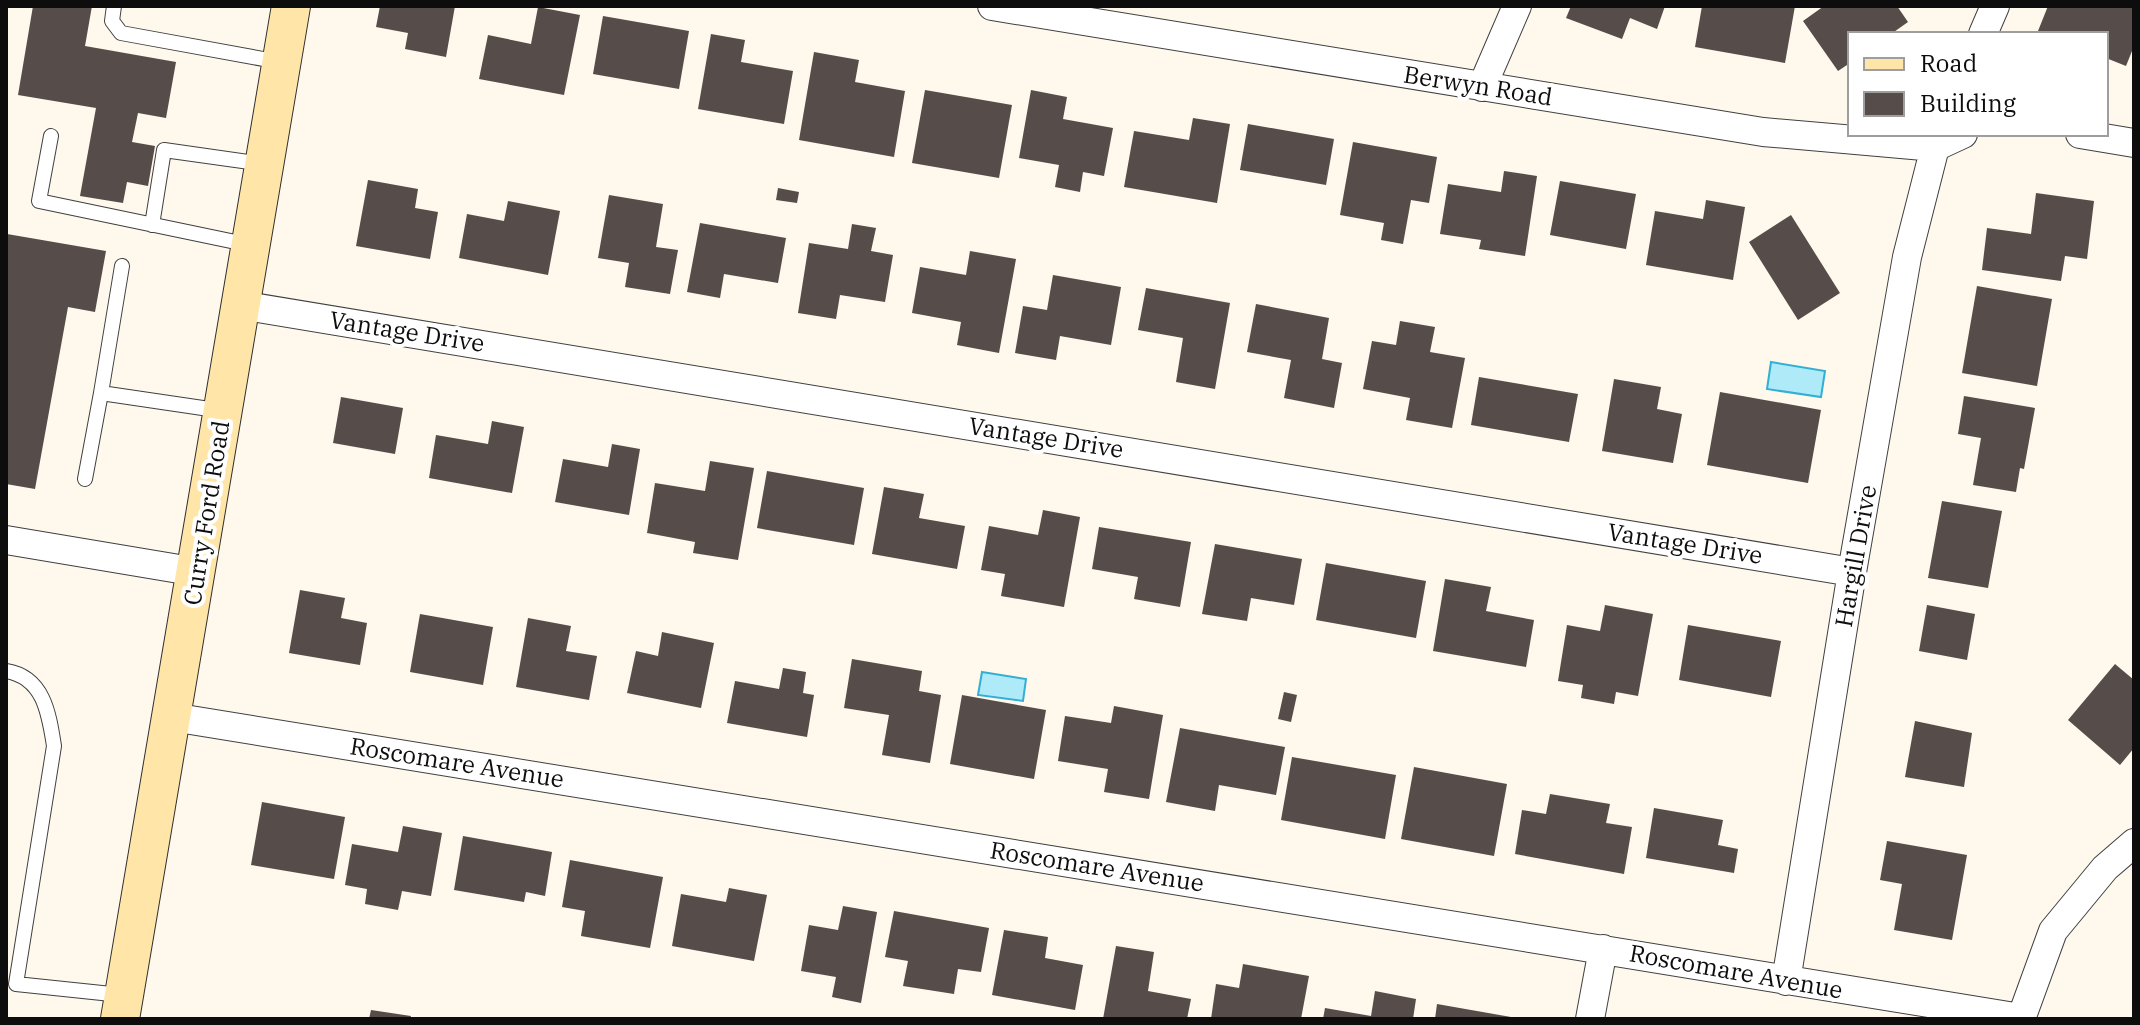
<svg xmlns="http://www.w3.org/2000/svg" width="2140" height="1025" viewBox="0 0 2140 1025" font-family="'IBM Plex Serif',serif">
<rect width="100%" height="100%" fill="#fff8ed"/>
<path fill="#afeaf9" stroke="#33afd3" stroke-width="2" d="M1771,362L1825,371L1821,397L1767,389Z
M982,672L1026,679L1023,701L978,695Z"/>
<path fill="#564c49" d="M33,6H92L85,46L176,62L166,118L138,113L132,142L155,146L148,186L127,182L123,203L80,196L96,108L18,95Z
M380,6H455L446,57L405,49L408,33L376,27Z
M1571,6H1665L1657,29L1630,18L1622,39L1566,18Z
M1702,6H1795L1785,63L1695,47Z
M1824,6H1897L1908,22L1891,34H1850V63L1838,71L1803,21Z
M2048,6H2134V46L2126,66L2106,58V34H2046L2038,31Z
M538,7L580,15L564,95L479,79L488,35L531,44Z
M603,16L689,31L679,89L593,74Z
M711,34L745,40L741,62L793,71L784,124L698,109Z
M814,52L859,60L855,82L905,91L894,157L799,140Z
M925,90L1012,105L999,178L912,163Z
M1031,90L1067,97L1063,119L1113,128L1104,176L1083,172L1080,192L1055,187L1059,165L1019,158Z
M1193,118L1230,124L1217,203L1124,187L1134,131L1189,140Z
M1248,124L1334,139L1326,185L1240,170Z
M1353,142L1437,157L1429,203L1411,200L1403,244L1381,240L1384,223L1340,215Z
M1504,171L1537,176L1525,256L1479,249L1481,240L1440,234L1448,184L1501,192Z
M368,180L418,189L415,208L438,212L430,259L356,246Z
M1560,181L1636,194L1626,249L1550,235Z
M778,188L799,192L797,203L776,200Z
M2036,193L2094,201L2087,259L2065,256L2061,281L1982,270L1987,228L2031,234Z
M609,195L663,204L656,247L678,250L670,294L625,287L629,263L598,258Z
M1706,200L1745,207L1733,280L1646,265L1655,211L1703,219Z
M508,201L560,211L548,275L459,258L467,214L504,221Z
M1791,215L1840,293L1798,320L1749,242Z
M700,223L786,238L778,283L724,274L720,298L687,292Z
M852,224L876,228L871,251L893,255L885,302L840,295L836,319L798,313L809,243L848,249Z
M7,234L106,251L95,312L68,307L35,489L6,484Z
M970,251L1016,259L999,353L957,345L961,322L912,313L920,267L966,275Z
M1053,275L1121,287L1111,345L1060,336L1056,360L1015,353L1023,306L1047,310Z
M1977,286L2052,299L2037,386L1962,373Z
M1146,288L1230,303L1215,389L1176,382L1183,338L1138,330Z
M1256,304L1329,318L1322,359L1342,363L1334,408L1284,398L1291,360L1247,352Z
M1400,321L1435,327L1430,352L1465,358L1452,428L1406,420L1410,398L1363,389L1372,341L1396,345Z
M1479,377L1578,394L1569,442L1471,425Z
M1614,379L1661,387L1657,409L1682,414L1673,463L1602,451Z
M1720,392L1821,410L1808,483L1707,465Z
M1964,396L2035,408L2024,469L2020,468L2016,492L1973,485L1981,438L1958,434Z
M341,397L403,408L395,454L333,443Z
M492,421L524,427L512,493L429,478L436,435L488,444Z
M612,444L640,449L629,515L555,502L563,459L608,467Z
M710,461L754,468L738,560L693,553L695,542L647,533L655,483L705,491Z
M767,471L864,488L854,545L757,528Z
M884,487L924,494L919,518L965,526L957,569L872,554Z
M1942,501L2002,511L1988,588L1928,578Z
M1043,510L1080,517L1064,607L1001,596L1005,574L981,570L989,526L1038,535Z
M1099,527L1191,542L1180,607L1134,599L1138,577L1092,569Z
M1215,544L1302,559L1294,605L1251,598L1247,621L1202,614Z
M1326,563L1426,581L1416,638L1316,620Z
M1445,579L1491,587L1486,611L1534,620L1526,667L1433,651Z
M300,590L345,598L341,618L367,623L360,665L289,653Z
M1605,605L1653,614L1638,696L1616,692L1614,704L1581,698L1583,685L1558,681L1567,625L1600,631Z
M1927,605L1975,614L1967,660L1919,651Z
M420,614L493,627L483,685L410,672Z
M528,618L571,626L566,651L597,656L589,700L516,687Z
M1688,625L1781,641L1771,697L1679,680Z
M662,632L714,643L701,708L627,693L636,651L658,656Z
M852,659L922,671L919,691L941,695L930,763L882,755L889,715L844,708Z
M2115,664L2134,680V748L2120,765L2068,720Z
M783,668L806,672L803,693L814,695L807,737L727,723L735,681L779,689Z
M1284,692L1297,695L1291,722L1278,719Z
M962,695L1046,710L1034,779L950,764Z
M1114,706L1163,715L1149,799L1104,792L1108,769L1058,761L1065,716L1111,723Z
M1915,721L1972,733L1964,787L1905,777Z
M1180,728L1285,747L1276,795L1219,785L1215,811L1166,802Z
M1292,757L1396,775L1385,839L1281,820Z
M1414,767L1507,784L1494,856L1401,839Z
M1550,794L1610,804L1606,823L1632,827L1624,874L1515,854L1522,810L1546,814Z
M262,802L345,817L334,879L251,865Z
M1654,808L1723,820L1718,845L1738,849L1734,873L1646,858Z
M403,826L442,833L431,896L402,891L398,910L365,904L367,889L345,885L352,844L398,852Z
M463,836L552,852L545,896L526,892L524,902L454,890Z
M1887,841L1967,855L1952,940L1894,930L1902,884L1880,880Z
M570,860L663,877L650,948L581,936L585,911L562,907Z
M729,888L767,895L754,961L672,946L681,894L726,902Z
M843,906L877,912L861,1003L832,997L836,977L801,971L809,925L838,930Z
M894,911L989,928L981,972L958,969L954,994L903,986L908,961L885,957Z
M1004,930L1048,937L1045,958L1083,965L1075,1010L992,995Z
M1116,946L1154,952L1148,991L1191,999L1187,1019H1103Z
M1243,964L1309,976L1301,1019H1211L1216,984L1239,988Z
M1375,991L1416,999L1413,1019H1323L1325,1008L1371,1016Z
M1437,1004L1511,1017V1019H1435Z
M371,1010L411,1016L410,1019H369Z"/>
<g fill="none" stroke-linecap="round" stroke-linejoin="round">
<g stroke="#404040" stroke-width="16">
<path id="lane" d="M114,6L112,21L121,33L280,62
M51,136L39,201L250,245
M152,225L164,150L263,164
M122,266L101,393L223,411
M85,479L101,393
M6,671C44,677 49,714 54,746L16,984L121,995"/>
</g>
<g stroke="#404040" stroke-width="30">
<path id="street" d="M992,6L1763,132L1935,147L1963,134
M1983,34L1995,6
M1482,87L1517,6
M2080,134L2134,143
M240,305L1852,572
M6,540L197,572
M172,717L2021,1018
M1786,981L1852,572L1907,257L1935,147L1941,134
M1590,1019L1603,949
M2021,1019L2053,931L2105,868L2134,843"/>
</g>
<g stroke="#2f2f2f" stroke-width="40">
<path id="secondary" d="M120,1019L291,6"/>
</g>
<use href="#lane" stroke="#fff" stroke-width="14"/>
<use href="#street" stroke="#fff" stroke-width="28"/>
<use href="#secondary" stroke="#ffe6a8" stroke-width="38"/>
</g>
<g text-anchor="middle" stroke-width="8" stroke-linejoin="round" paint-order="stroke">
<g font-size="24" fill="#0d0d0d" stroke="#fff">
<text transform="translate(1478 86) rotate(9)" y="8">Berwyn Road</text>
<text transform="translate(407 332) rotate(9)" y="8">Vantage Drive</text>
<text transform="translate(1046 438) rotate(9)" y="8">Vantage Drive</text>
<text transform="translate(207 513) rotate(-81)" y="8">Curry Ford Road</text>
<text transform="translate(1685 544) rotate(9)" y="8">Vantage Drive</text>
<text transform="translate(1856 556) rotate(-80)" y="8">Hargill Drive</text>
<text transform="translate(457 763) rotate(9)" y="8">Roscomare Avenue</text>
<text transform="translate(1097 867) rotate(9)" y="8">Roscomare Avenue</text>
<text transform="translate(1736 972) rotate(10)" y="8">Roscomare Avenue</text>
</g>
</g>
<rect width="2140" height="1025" fill="none" stroke="#0d0d0d" stroke-width="16"/>
<rect x="1848" y="32" width="260" height="104" fill="#ffffff" stroke="#9e9e9e" stroke-width="2"/>
<rect x="1864" y="58" width="40" height="12" fill="#ffe6a8" stroke="#9e9e9e" stroke-width="2"/>
<text x="1920" y="72" font-size="24" fill="#0d0d0d">Road</text>
<rect x="1864" y="92" width="40" height="24" fill="#564c49" stroke="#9e9e9e" stroke-width="2"/>
<text x="1920" y="112" font-size="24" fill="#0d0d0d">Building</text>
</svg>
